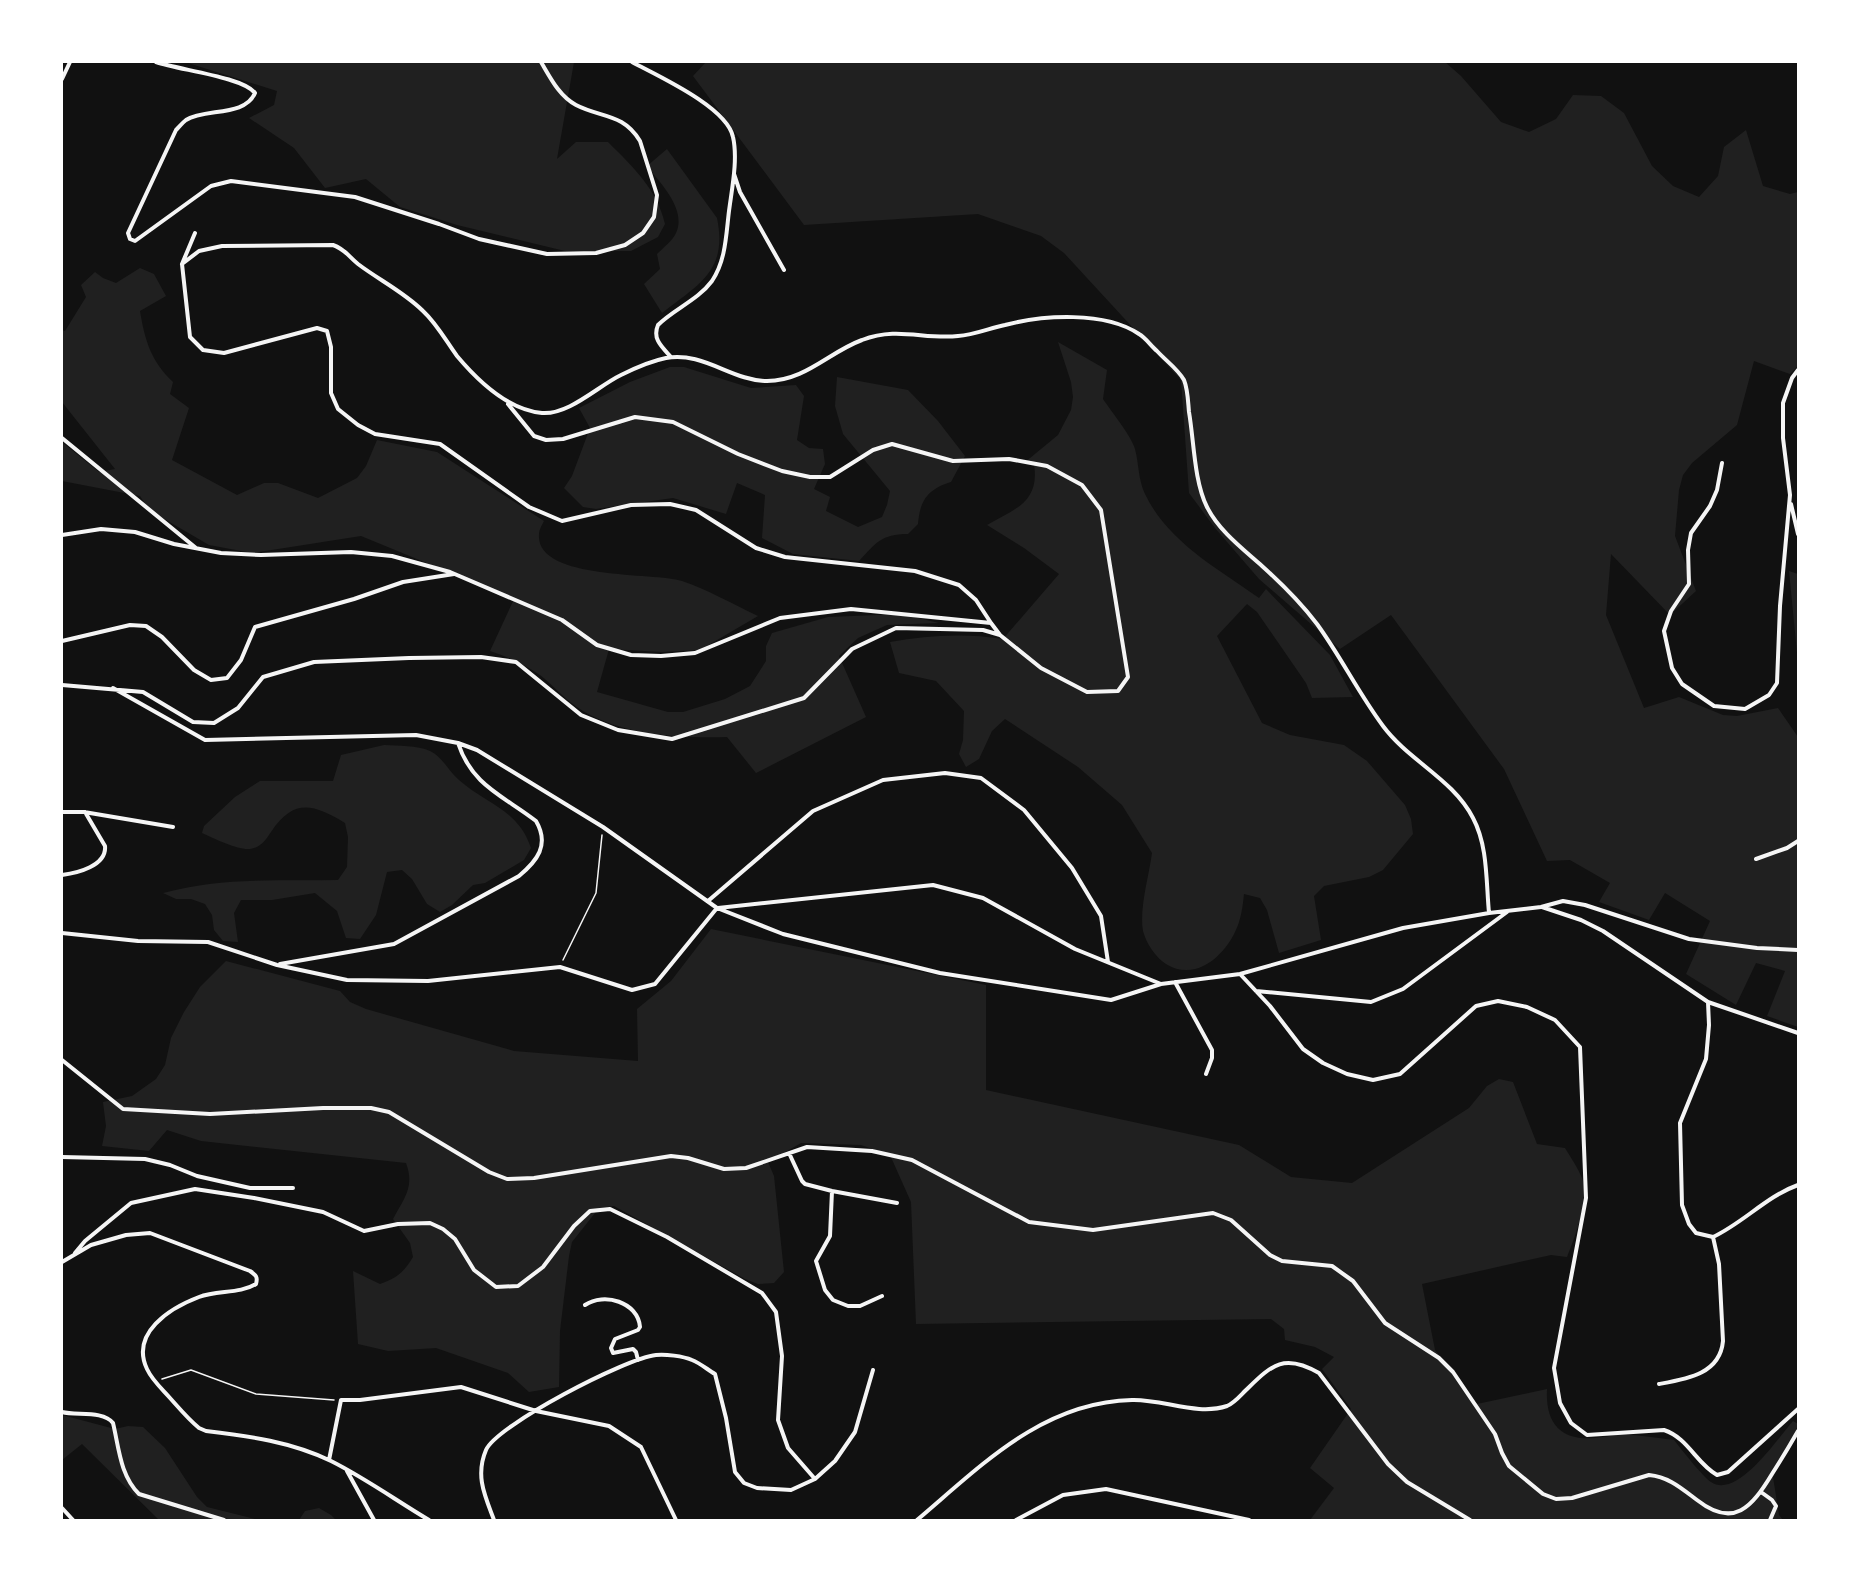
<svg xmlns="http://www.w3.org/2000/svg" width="1860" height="1582" viewBox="0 0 1860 1582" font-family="'Exo 2',sans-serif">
<rect width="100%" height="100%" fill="#111"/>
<path fill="#202020" d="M185,62H574L557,159L576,142H608C633,167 657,189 665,224L658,237L631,251H565L457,225L400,207L366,179L325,188L294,148L249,118L274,105L277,91Z
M706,62H1445L1461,76L1501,122L1529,132L1556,119L1573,95L1601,96L1624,113L1652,166L1673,186L1699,197L1718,176L1724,147L1746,130L1763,186L1790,194L1798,192V366L1790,374L1754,361L1737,425L1692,463L1683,475L1679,490L1675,536L1696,591L1670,615L1611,554L1606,615L1644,708L1679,697L1723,715L1737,716L1778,708L1798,737V1027L1767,1016L1785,971L1756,963L1736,1005L1686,974L1710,921L1665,893L1649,920L1599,902L1610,883L1570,860L1547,861L1504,769L1391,615L1340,649L1259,579L1215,528L1189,493L1181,380L1064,253L1041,236L978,214L804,225L693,76Z
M667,149L717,218C728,271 699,284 662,313L644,284L660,269L657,254C663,248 673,240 676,233C687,209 660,183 647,166Z
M140,268L154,274L166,296L140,311C145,341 151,361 173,382L170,394L189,408L172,460L237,495L264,483H278L318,498L357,478L366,466L377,440L437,452L544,521C542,525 539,530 539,534C535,581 654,572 682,581C708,590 733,604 758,616L700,650L662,652L609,649L597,692L668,712H683L725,699L750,686L766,661V646L772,633L828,617L902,614L939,623L887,625L858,638L839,656L866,717L756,773L727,737C679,738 626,736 583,711C566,701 555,687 540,675C524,664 508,657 490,651L514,599L361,536L252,553L209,545L149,510L140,496L62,481V442L99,472L115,469L62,402V330L65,331L86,297L81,285L95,272L103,278L116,283Z
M1058,342L1107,370L1103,399C1111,411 1132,437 1135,449C1139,464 1138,479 1145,494C1168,542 1217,568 1259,598L1266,589L1330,655L1353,697L1312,698L1306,683L1257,612L1247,604L1217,636L1262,723L1290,735L1344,745L1367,761L1405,805L1411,819L1413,834L1383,870L1369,877L1324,886L1314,896L1321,940L1279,953L1267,910L1260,898L1244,894C1243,903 1242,913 1239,922C1230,951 1198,984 1166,964C1156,958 1146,943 1143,931C1139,909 1149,876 1152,853L1122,805L1078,767L1005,719L992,731L979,759L966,767L959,754L963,740L964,711L936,681L899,673L890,642C928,635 965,633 1003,639L1059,574L1024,548L987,525C1015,509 1040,502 1034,464L1024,463L1058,435L1071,410L1073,397L1071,382Z
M670,367H684L751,388L796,385L804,396L797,440L809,448L823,449L825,464L814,489L830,497L826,511L858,527L882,517L887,505L890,491L843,434L835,406L837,377L908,390L938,421L965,456L951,482C928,489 920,500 918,524L908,534C881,534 876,543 859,561L793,554L762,538L765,495L737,483L726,514L673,498L596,509L583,507L564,488L572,476L590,428L579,408L630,382Z
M1789,571L1798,574V663Z
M384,745C398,746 417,745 430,751C443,757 448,771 459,780C486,804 518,809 531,848L524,860L485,883L473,885L452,905L440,912L427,904L412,879L402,870L387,872L376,915L360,939L346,938L337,911L315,893L272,900H241L234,913L238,942L223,941L214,930L212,915L205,904L191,899H176L163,893C221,877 279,881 338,880L347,867L348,837L345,823C313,804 294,798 271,832C265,841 261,847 250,849C237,850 213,838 202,833L204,826L235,797L260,781H333L341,755Z
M711,929L986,985V1090L1239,1145L1291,1177L1352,1183L1469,1108L1487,1086L1499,1079L1513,1082L1537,1144L1565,1148C1571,1158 1578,1168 1582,1178C1590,1199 1575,1237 1567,1257L1551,1255L1422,1284L1435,1350L1477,1404L1547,1389C1545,1428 1565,1443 1603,1437C1608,1437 1612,1435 1617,1435C1636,1434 1655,1438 1674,1440C1682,1450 1702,1476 1711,1482C1737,1500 1778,1438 1793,1421L1798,1424L1794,1438L1773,1477L1779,1515L1783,1520H1310L1334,1488L1310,1468L1351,1409L1322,1369L1334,1357L1315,1347L1285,1340L1284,1329L1271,1319L916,1324L911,1202L890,1155L861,1145L801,1143L768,1162L774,1176L784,1272L774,1283L758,1284L745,1279L614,1206L599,1208L572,1242L569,1256L560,1331L559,1387L529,1392L508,1373L436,1348L388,1351L358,1344L353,1271L380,1284C397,1278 404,1272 413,1257L410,1243L393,1219C404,1198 415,1187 406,1163L201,1141L167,1130L149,1151L102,1146L106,1126L103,1102L132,1096L156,1079L165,1065L171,1038L184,1012L200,987L226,961L340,991L350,1002L366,1009L514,1051L638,1061L637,1009L671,981Z
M62,1415L115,1429L128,1426L143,1427L165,1448L197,1497L207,1507L259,1520H159L82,1444L62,1460Z
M319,1508L331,1515L336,1520H299L305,1511Z"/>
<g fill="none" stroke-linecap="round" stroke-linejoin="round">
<path stroke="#f5f5f5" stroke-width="1.5" d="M563,960L596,893L602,835
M162,1379L191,1370L256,1394L334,1400"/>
<path stroke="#f5f5f5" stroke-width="4" d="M156,62C179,70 243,77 255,93C245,117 205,108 186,120C182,123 179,127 176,130L128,233L130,239L135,241L211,186L231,181L355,197L439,224L479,239L547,254L596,253L625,245L643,233L654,217L657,195L640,141C623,113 601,118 576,105C559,96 550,77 541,62
M632,62C658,76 727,107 733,137C738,159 732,188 729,211C726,235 726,260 712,281C698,300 674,309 658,325C652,339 662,347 671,357
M62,79L70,62
M734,174L740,192L784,270
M195,233L182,264L190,337L203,350L224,353L317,328L327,331L331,347V393L338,409L358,425L375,434L440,444L529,507L562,521L631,505L670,504L696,510L756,548L785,557L915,571L959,585L976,600L991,623
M182,264L199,251L222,246L333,245C345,249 348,256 358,264C379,280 404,292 423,311C437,324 446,341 457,356C478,381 509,410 542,413C569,415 598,386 621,375C635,368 651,361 666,358C703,351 732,381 767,381C805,381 829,352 862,340C898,326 924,340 958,336C974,335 990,328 1005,325C1043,315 1105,311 1139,334C1146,338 1151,346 1157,351C1165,360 1178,369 1184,380C1188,390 1188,402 1189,412C1194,441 1194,481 1207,507C1219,531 1243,549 1262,566C1282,584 1301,603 1317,624C1341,657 1359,694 1383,726C1409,761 1453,779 1473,818C1488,846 1486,882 1489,913
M62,438L196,548
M1722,463L1717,490L1710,506L1691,533L1688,550L1689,584L1671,611L1664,631L1672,668L1682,684L1714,706L1745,709L1769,695L1777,683L1780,606L1790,495L1783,438V403L1792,378L1798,370
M1791,504L1798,534
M62,535L101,529L135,532L174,544L221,553L261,555L351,552L392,556L450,572L562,620L597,645L631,655L661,656L695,653L780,618L851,609L991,623L1000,635L1041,668L1087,692L1118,691L1128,677L1101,510L1082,485L1047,466L1009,459L953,461L892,444L873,450L830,477H810L782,471L738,454L673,422L635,417L563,439L546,440L534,436L508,404
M62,641L130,625L146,626L162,637L194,670L211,680L227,678L241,660L255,627L354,599L403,582L454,574
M62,685L143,692L193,722L214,723L238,708L263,677L314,662L409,658L481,657L516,662L581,715L618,730L672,739L804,698L852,649L896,628L983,630L1000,635
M113,688L205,740L416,735L458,743L477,750L603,827L717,908L783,934L940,973L1111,1000L1161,984
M62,812H84L173,827
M1756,859L1787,848L1798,841
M62,875C77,873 107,866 105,846L85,812
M708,901L813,811L883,780L945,773L981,778L1024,810L1072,868L1101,916L1108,962
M1542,907L1581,920L1603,931L1708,1002L1798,1033
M718,908L933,885L983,898L1075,949L1161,984L1240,974L1403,928L1489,913L1541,907L1563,901L1585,905L1689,939L1757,948L1798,950
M62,933L138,941L208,942L277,965L347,980L428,981L560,967L632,990L655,984L717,908
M280,964L394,944L519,876C537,861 550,845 536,821C504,796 472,786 458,743
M1240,974L1270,1006L1303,1049L1323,1063L1347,1074L1373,1080L1400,1074L1476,1006L1498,1001L1527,1007L1555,1020L1580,1047L1586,1198L1554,1368L1560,1403L1571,1423L1587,1435L1664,1430C1688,1438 1696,1463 1717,1475L1728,1472L1798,1409
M1175,982L1212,1050V1058L1206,1074
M1256,991L1371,1002L1403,989L1507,912
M1708,1002L1709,1025L1706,1059L1680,1123L1682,1205L1689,1224L1696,1233L1713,1237C1743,1223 1767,1196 1798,1185
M62,1060L123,1109L210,1114L323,1108H371L389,1112L489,1172L507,1179L534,1178L671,1156L688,1158L724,1169L746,1168L807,1147L872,1151L912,1160L1029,1222L1093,1230L1213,1213L1231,1220L1270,1255L1282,1261L1332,1266L1353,1281L1385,1323L1439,1358L1453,1372L1495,1434L1502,1453L1509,1466L1543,1494L1556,1499L1572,1498L1649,1475C1669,1477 1681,1488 1697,1500C1734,1529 1752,1507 1772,1474C1781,1460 1790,1445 1798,1431
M789,1153L802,1181L805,1184L832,1191L897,1203
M62,1157L145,1159L170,1165L197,1176L250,1188H293
M832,1191L830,1236L816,1261L825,1290L833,1300L848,1306H860L882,1296
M75,1253L85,1241L131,1203L195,1189L254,1198L323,1212L364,1231L398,1224L430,1223L443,1229L455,1239L474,1270L496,1287L518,1286L543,1267L574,1226L590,1211L610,1209L667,1237L762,1293L776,1312L782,1356L778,1420L788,1448L815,1479
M62,1262L91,1245L126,1235L150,1233L250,1271C256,1275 258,1277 256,1284C240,1294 217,1290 199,1297C170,1308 130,1333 147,1369C152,1380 162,1389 170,1398C179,1408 188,1419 199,1428L206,1431C249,1436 292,1442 331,1461C365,1478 397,1501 429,1520
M585,1305C604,1292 638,1302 640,1327L638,1330L615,1339L611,1348L613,1353L633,1349L636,1352L638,1360
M1659,1384C1687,1379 1720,1374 1723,1341L1719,1264L1713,1237
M62,1412C76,1416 103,1410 113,1423C119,1448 120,1475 139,1494L224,1520
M329,1460L341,1400H360L461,1387L536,1411L609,1426L641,1447L676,1520
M347,1471L374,1520
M1761,1492L1772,1500L1776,1506L1770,1520
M62,1508L73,1520
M494,1520C485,1496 475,1476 486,1450C497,1425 626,1358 656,1355C665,1354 683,1356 692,1360C700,1363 708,1370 715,1374L726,1418L735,1472L744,1483L757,1488L791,1490L815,1479L835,1461L855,1432L873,1370
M917,1520C981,1466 1042,1402 1132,1400C1163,1399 1197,1416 1227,1406C1234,1403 1240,1396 1245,1391C1271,1366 1283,1352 1319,1373L1388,1464L1407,1482L1470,1520
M1016,1520L1063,1495L1106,1489L1249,1520"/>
</g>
<rect width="1860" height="1582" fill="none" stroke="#ffffff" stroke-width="126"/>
</svg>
